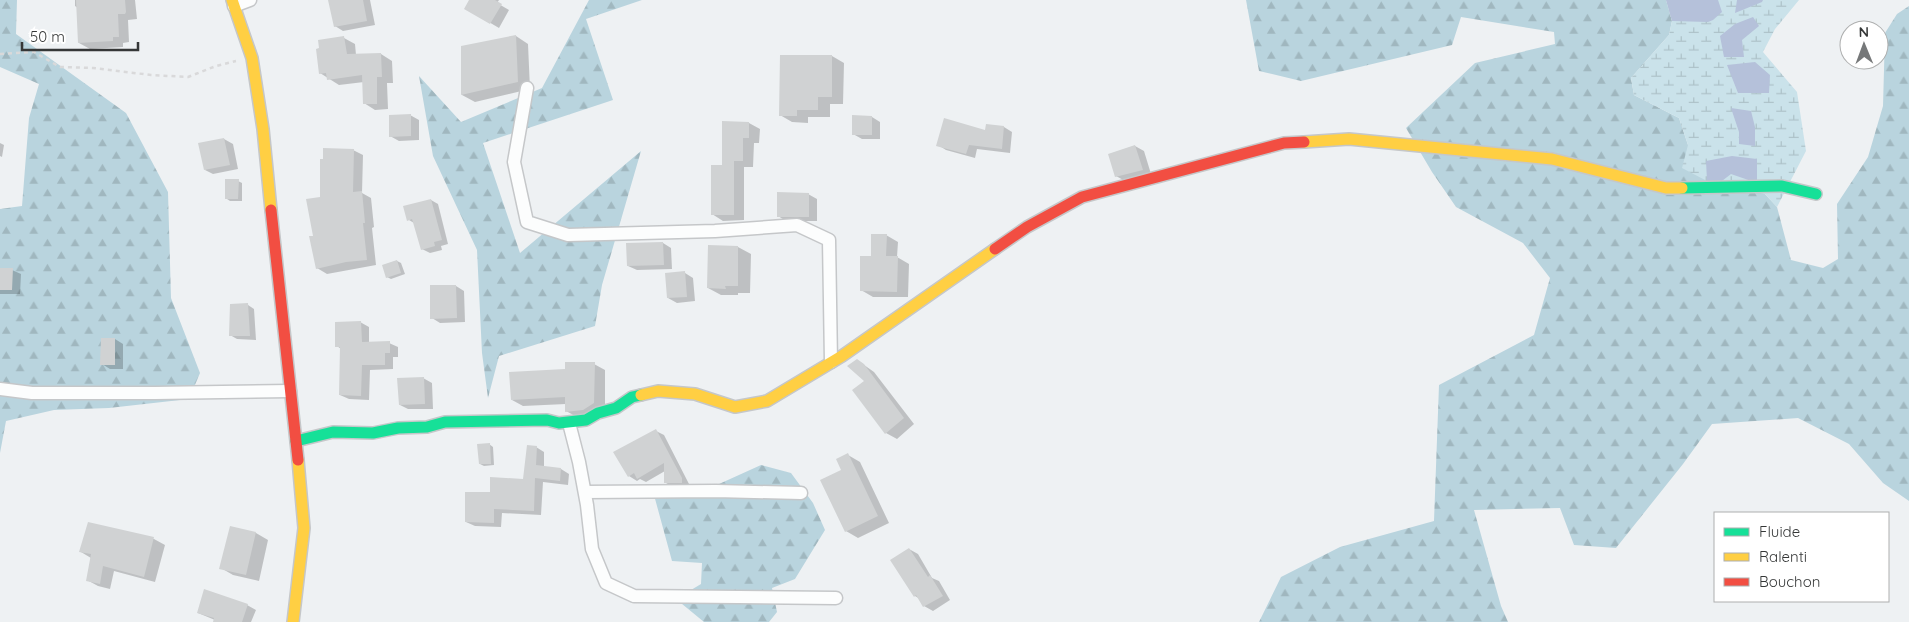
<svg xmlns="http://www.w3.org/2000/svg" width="1909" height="622" viewBox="0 0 1909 622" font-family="Quicksand,sans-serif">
<defs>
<pattern id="forest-firs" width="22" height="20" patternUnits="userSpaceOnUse" patternTransform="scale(1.25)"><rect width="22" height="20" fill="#b9d4de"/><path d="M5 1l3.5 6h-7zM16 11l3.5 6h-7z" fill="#a0b7bf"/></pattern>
<pattern id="wetland-marsh" width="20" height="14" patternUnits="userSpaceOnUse" patternTransform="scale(1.25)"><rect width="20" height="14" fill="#cae2ea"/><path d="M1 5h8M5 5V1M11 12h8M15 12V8" fill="none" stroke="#aec2c9"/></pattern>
</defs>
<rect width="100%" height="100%" fill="#eef1f3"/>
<path fill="url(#forest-firs)" d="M0,0H17L16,34L126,113L168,192L171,298L200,373L189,399L109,408L54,410L6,421L0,453V209L22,206L29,118L39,84L0,67Z
M589,0H642L586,19L613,100L483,143L520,253L641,151L602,285L595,326L499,356L488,398L482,353L477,250L433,156L419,76L461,122L542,88Z
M1246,0H1666L1672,21L1669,35L1631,78L1634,95L1679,118L1688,145L1765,194L1777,207L1791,260L1823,268L1838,259L1837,204L1868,157L1883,106L1885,33L1897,14L1909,6V501L1883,483L1849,444L1798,418L1712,424L1683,464L1616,548L1574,545L1560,508L1474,510L1501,606L1508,622H1259L1281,577L1340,547L1434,521L1439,385L1534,335L1550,278L1523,243L1456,207L1432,172L1406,128L1475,63L1555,44L1554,32L1461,17L1452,45L1301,81L1259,71Z
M761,465L791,473L813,503L825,530L795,579L772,588L777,612L769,622H704L676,599L701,584L702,563L672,561L654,495L708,489Z"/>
<path fill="url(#wetland-marsh)" d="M1666,0H1799L1775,29L1763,52L1797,92L1806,151L1777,207L1765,194L1707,181L1682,168L1688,145L1679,118L1634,95L1631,78L1669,35L1672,21Z"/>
<path fill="#b5c1da" d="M1666,0H1718L1722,12L1713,20L1708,22L1672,21Z
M1737,0H1763L1762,2L1735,13Z
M1753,17L1759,26L1742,40L1744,57H1724L1720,36L1735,24Z
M1755,62L1770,75L1769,93H1738L1727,65Z
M1731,108L1751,111L1755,127V146L1739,144V132Z
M1732,156L1757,159V183L1731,174L1718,184L1707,181L1706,161Z"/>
<path fill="#0003" d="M75,0H135L137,19L128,20L129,42L123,43V47L90,49L79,43L78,8L75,6Z
M330,0H370L375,25L343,31L335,26Z
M471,0H499L497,3L509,10L499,28L465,8Z
M516,36L528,44L530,89L475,102L462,95V47Z
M344,38L355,44L356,55L381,54L392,61L393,83H387L388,109L375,110L364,103V82L339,85L320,73Z
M832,56L844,63L843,104H830V117H808V123L792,122L780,115Z
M410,115L419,120V140L399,141L390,136Z
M854,117H872L880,122V139H862L853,134Z
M749,123L760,129L759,143H754L753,167H744V220L723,221L712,214L723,166Z
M987,125L1004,127L1012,132L1010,153L977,149L975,158L946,150L938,145L986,131Z
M224,139L233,144L238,169L213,174L205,170Z
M0,143L4,145L2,157L0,156Z
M1135,146L1144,151L1151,174L1125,181L1116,176Z
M353,150L363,155L362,193L371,198L374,227L372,228L376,265L327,274L317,268L314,237L321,198Z
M238,181L242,183V201H230L227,199Z
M808,194L817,199V221H786L778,216Z
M431,200L438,204L448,244L441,246L442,250L430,253L422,249L414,223L409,220Z
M886,235L898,242L897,257L909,264L908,297H873L861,290L872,257Z
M663,243L671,248L672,269L637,270L628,266Z
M709,246L738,247L751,254L750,293H738V295H721L708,288Z
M397,261L401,263L405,274L391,279L387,277Z
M0,269L12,270L21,274L20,294H0Z
M685,273L693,278L695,301L677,303L668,298Z
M456,286L464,291L465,322L440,323L432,318Z
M248,305L254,309L256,340L237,339L230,335Z
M360,322L369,327V343H389L398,347V357H393V369L370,370L369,400L349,399L340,395L341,349L337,346Z
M115,339L123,344V369H110L102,364Z
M857,360L874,372L914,424L897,439L886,433Z
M594,364L605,370V409L577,417L566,411V404L523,406L512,400L566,370Z
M423,378L432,383L433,409H408L400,405Z
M656,431L664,435L689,484V487H673L666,483L665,471L646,482L640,479L637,481L629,476Z
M489,444L493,447L494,465L484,466L480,464Z
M536,447L544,452V467L561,469L569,474L568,485L543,482L541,515L502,513L501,527L475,526L466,522L491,494L524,480Z
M848,455L860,462L889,523L858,538L846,531Z
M89,523L154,539L165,545L155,582L114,571L110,589L98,586L87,580L91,558L81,552Z
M231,527L256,533L268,540L259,581L233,575L221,568Z
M909,549L918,554L932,578L939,581L950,600L933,611L924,606L920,599L915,596Z
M247,605L256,610L251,622H215V620L198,613Z"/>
<path fill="#d0d2d3" d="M76,0H125L126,12L125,14H118L119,37H113V41L78,43Z
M328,0H363L367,21L334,27Z
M469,0H495L502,4L490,24L464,9Z
M516,35L518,82L461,95V46Z
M344,36L347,54L381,53L382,77H377V104H363L362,75L327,80L326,73L319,74L316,49L319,48L318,40Z
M780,55H832V97H818V110H797V116H779Z
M411,114V136L389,137V115Z
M852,115L872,116V135H852Z
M944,118L985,130L986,124L1004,126L1002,149L969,145L966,154L936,146Z
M722,121L749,122V138H743V161H734V215H711V165H722Z
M224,138L230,165L204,170L198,143Z
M1135,145L1143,170L1115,177L1108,154Z
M323,148L354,149L353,192L362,191L365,223H363L367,260L346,262L316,269L309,236H313L306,199L320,197V159H323Z
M225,179H239L238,199H225Z
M777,192L809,193V217H777Z
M431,199L442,240L434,242L435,246L421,250L412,219L407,221L403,206Z
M871,234H887L886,256H898L897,292L860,291V256H871Z
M663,242L664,265L627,266L626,243Z
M708,245L738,246V286H725L726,289L707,288Z
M397,260L401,273L386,278L382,265Z
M0,268H13L12,290H0Z
M685,271L687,297L667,298L665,273Z
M430,285H456L457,318L430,319Z
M248,303L250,336H229L230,304Z
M361,321L362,342L390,341V353H385V365H362L361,396L339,395L340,347H335V322Z
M101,338H115V365H100Z
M857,359L864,364L904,418L885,434L852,390L864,381L847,366Z
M565,362H595L594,403L583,410L565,412V397L511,400L509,372L565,369Z
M424,377L425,404L399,405L397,378Z
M656,429L682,478V483H664V463L637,479L634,473L628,477L613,452Z
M490,443L491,464H479L477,444Z
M527,445L537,446L536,465L561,468L560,481L535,478L534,511L494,509V523L465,522V492H490V477L523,479Z
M848,453L878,516L845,532L820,480L841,470L836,459Z
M88,522L154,537L144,577L103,566L100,584L86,581L91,554L79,552Z
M230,526L256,532L246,575L219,569Z
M909,548L928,577L930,575L943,596L923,607L916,595L914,597L890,560Z
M204,589L248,604L242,622H213L214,618L197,613Z"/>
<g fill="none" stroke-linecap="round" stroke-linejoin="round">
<g stroke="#c5c7c9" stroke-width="15">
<path id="street" d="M234,6L250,0
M527,88L514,162L527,222L568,235L715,231L797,225L829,240L831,362
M0,389L32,393H155L290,391
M569,423L579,462L587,505L592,549L606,583L634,596L836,598
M585,492L716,491L801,493"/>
</g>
<g stroke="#c5c7c9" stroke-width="14">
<path id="fast" d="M1682,188L1782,186L1816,194
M296,441L333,432L373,433L398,428L427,427L445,422L547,420L559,423L586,420L598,413L616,408L632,397L641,395"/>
</g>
<g stroke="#c5c7c9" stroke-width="14">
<path id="slow" d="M232,0L252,58L263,129L271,210
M1304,142L1349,139L1552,159L1666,188H1682
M641,395L658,391L695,394L735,407L767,401L842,356L995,249
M293,622L304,528L298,460"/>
</g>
<g stroke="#c5c7c9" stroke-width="14">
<path id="jam" d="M271,210L298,460
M995,249L1027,227L1082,197L1284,143L1304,142"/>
</g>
<path stroke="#d9d9da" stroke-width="2.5" stroke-dasharray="4 4" stroke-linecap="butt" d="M0,54L34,52L60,67L93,68L151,75L188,77L216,66L236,61"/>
<use href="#street" stroke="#fcfdfd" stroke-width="12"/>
<use href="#fast" stroke="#16e098" stroke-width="11"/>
<use href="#slow" stroke="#ffcf43" stroke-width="11"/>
<use href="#jam" stroke="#f24e42" stroke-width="11"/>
</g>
<rect x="1714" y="512" width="175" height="90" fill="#ffffff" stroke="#aeafaf"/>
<rect x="1724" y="528" width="25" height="8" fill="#16e098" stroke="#aeafaf"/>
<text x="1759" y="537" font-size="15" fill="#353737">Fluide</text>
<rect x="1724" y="553" width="25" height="8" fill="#ffcf43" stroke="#aeafaf"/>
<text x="1759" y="562" font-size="15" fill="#353737">Ralenti</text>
<rect x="1724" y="578" width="25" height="8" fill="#f24e42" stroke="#aeafaf"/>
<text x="1759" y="587" font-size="15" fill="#353737">Bouchon</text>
<g transform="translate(1864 45) rotate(359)"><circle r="24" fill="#ffffff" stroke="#aeafaf"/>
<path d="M0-4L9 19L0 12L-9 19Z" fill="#767879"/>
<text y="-8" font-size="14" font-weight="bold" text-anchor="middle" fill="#353737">N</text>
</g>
<path d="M22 42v8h116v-8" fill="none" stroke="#353737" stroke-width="2.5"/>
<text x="30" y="42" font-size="15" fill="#353737" stroke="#ffffff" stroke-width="4" paint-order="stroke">50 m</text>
</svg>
